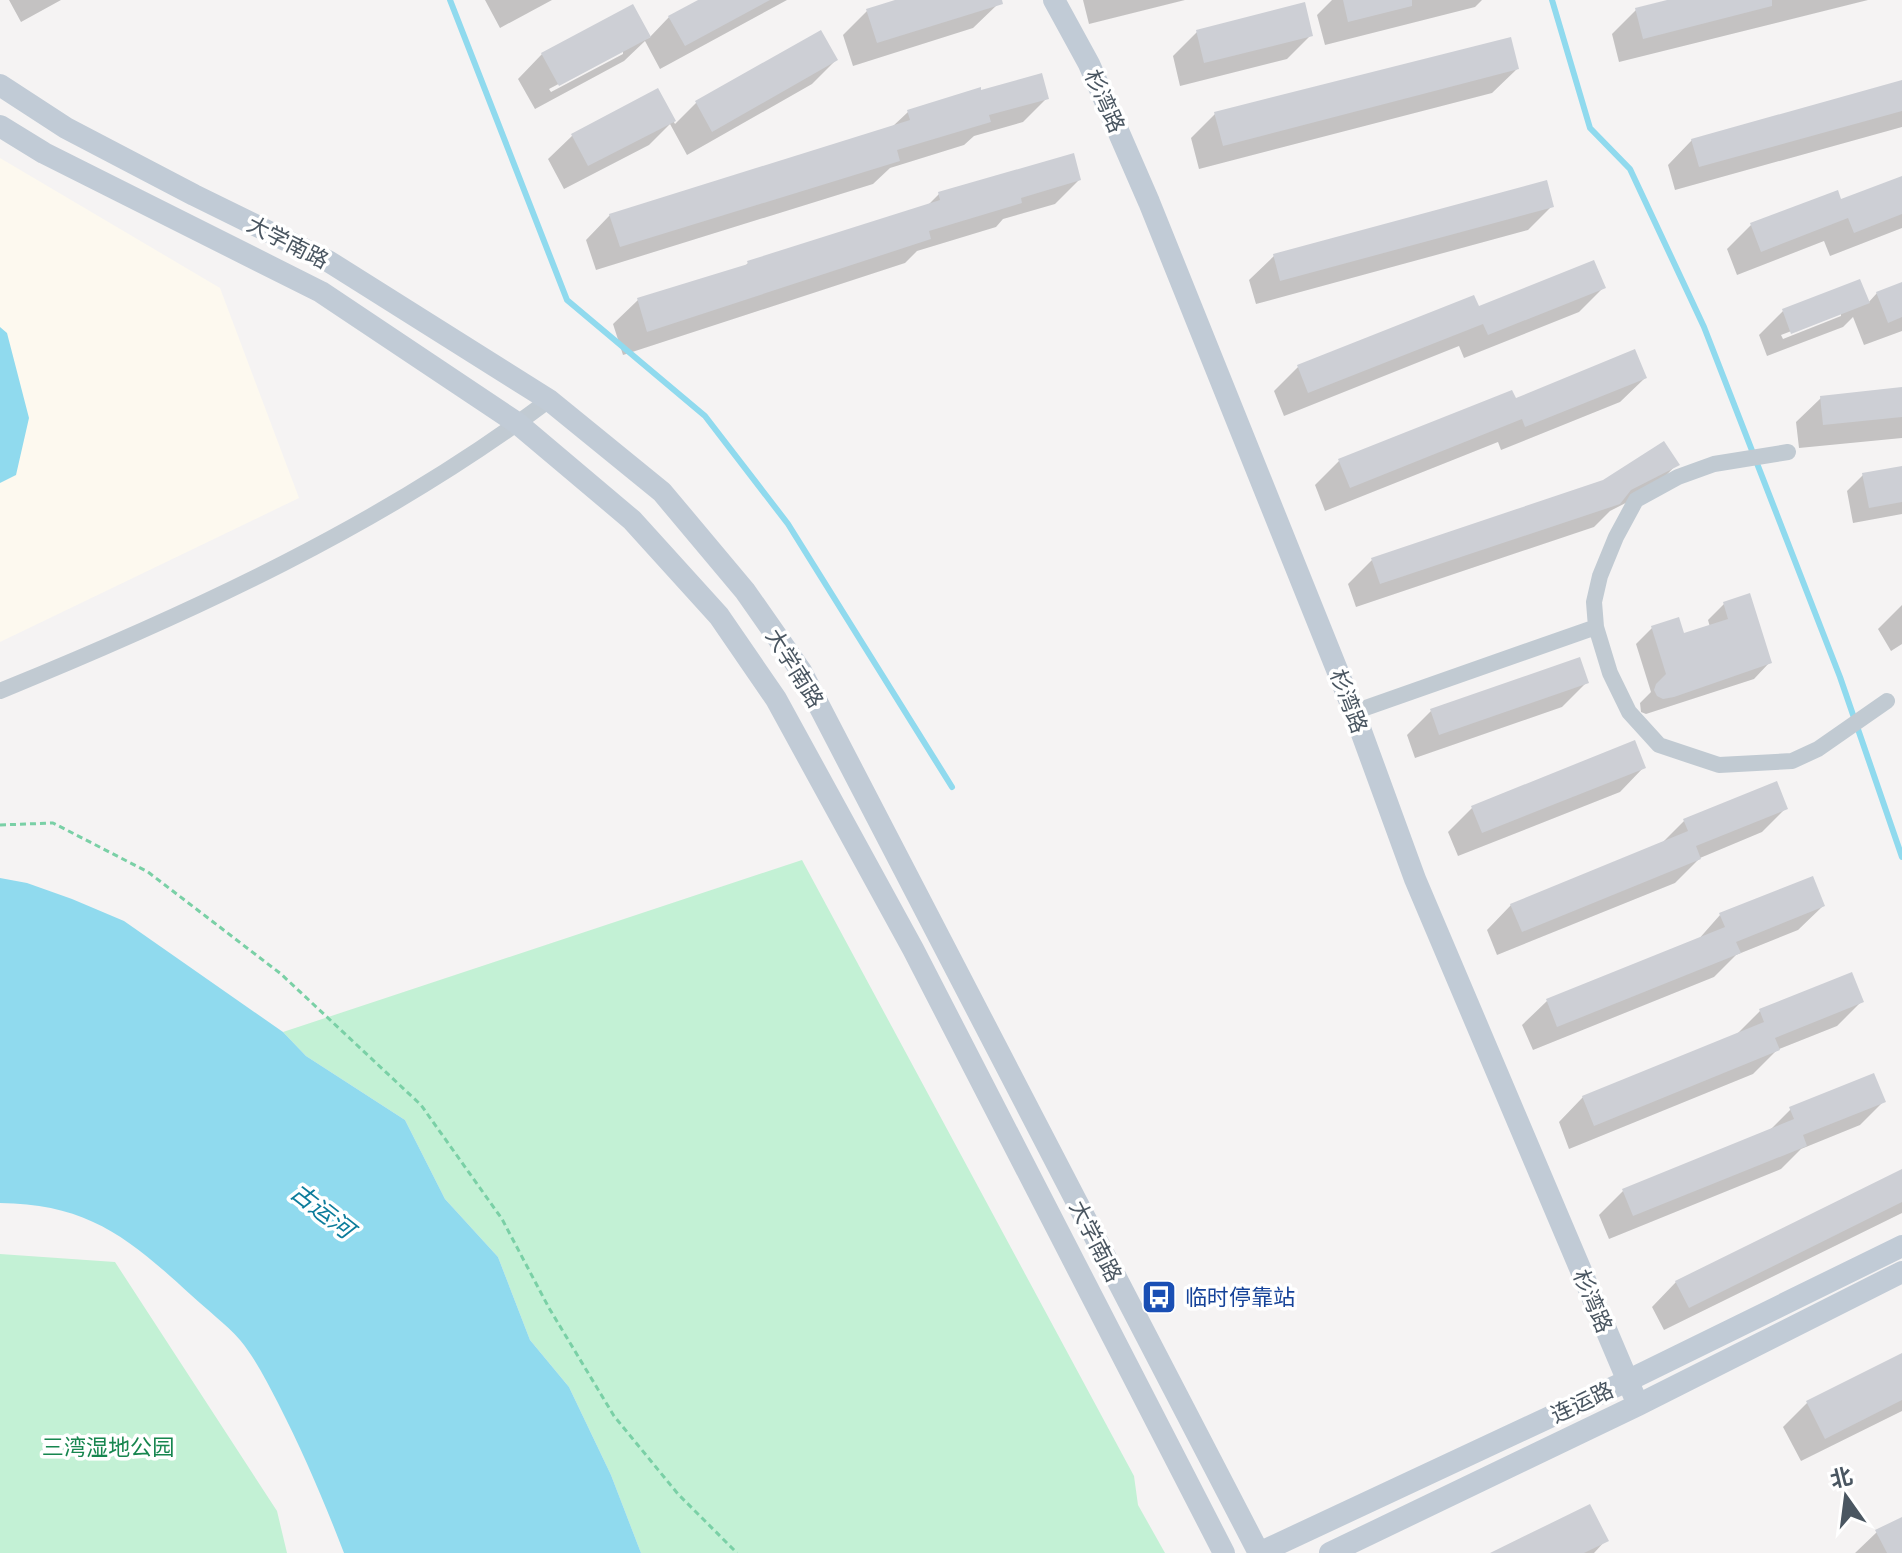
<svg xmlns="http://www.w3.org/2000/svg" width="1902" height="1553" viewBox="0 0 1902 1553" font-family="Overpass,'Noto Sans SC',sans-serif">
<rect width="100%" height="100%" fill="#f5f3f3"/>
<path fill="#fdf9ef" d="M0,158L220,288L299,498L0,642Z"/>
<path fill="#c3f1d5" d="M802,860L1134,1476L1138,1505L1165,1553H641L611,1475L569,1387L530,1340L498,1257L445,1199L405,1120L306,1056L283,1032Z
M0,1254L115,1262L277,1511L287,1553H0Z"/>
<path fill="#90daee" d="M0,327L7,333L29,418L16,475L0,483Z
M0,878L27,883L72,899L124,921L283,1032L306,1056L405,1120L445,1199L498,1257L530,1340L569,1387L611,1475L641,1553H344C324,1501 303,1452 278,1403C267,1382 255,1358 240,1340C226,1324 207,1310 191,1295C129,1238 88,1204 0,1203Z"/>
<path fill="#0003" fill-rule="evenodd" d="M9,0H61L21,22Z
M485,0H552L500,28Z
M702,0H787L660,69L645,41L624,61L535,109L518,79L542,54L649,38L669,17ZM623,50V54L551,92L549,89Z
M902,0H996L998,4L973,28L853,66L843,35L867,11Z
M1083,0H1185L1089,24Z
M1332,0H1482L1475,7L1325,45L1317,15Z
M1675,0H1868L1619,62L1612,34L1636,10Z
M820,32L836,60L812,84L687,155L670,124L649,145L564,189L548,159L573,135L657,91L675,124L696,103Z
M1197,32L1311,35L1287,59L1180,86L1173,56Z
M1517,69L1492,93L1199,169L1191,138L1215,114Z
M1902,82V127L1675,190L1668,165L1692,140Z
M1047,98L1023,122L974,136L964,145L890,168L873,184L596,270L586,240L610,215L892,127L908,112Z
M1902,178V228L1830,256L1824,241L1737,275L1727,249L1751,225L1840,202Z
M1079,180L1055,204L1003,219L996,227L917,251L905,263L623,355L613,324L638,300L743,268L748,263L927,206L939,194Z
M1552,206L1528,230L1256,304L1249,280L1274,256Z
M1902,284V331L1864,345L1853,317L1843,327L1767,356L1759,335L1783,311L1868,303L1877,293ZM1841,312V316L1783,339L1781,335Z
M1603,288L1579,312L1464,358L1459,346L1284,416L1274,391L1298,367Z
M1645,378L1620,402L1501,450L1498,442L1325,511L1315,485L1339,461Z
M1902,389V438L1799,448L1796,422L1821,398Z
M1677,464L1653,489L1610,511L1594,527L1356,607L1348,584L1372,560Z
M1902,468V514L1853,523L1847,491L1863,475Z
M1724,604L1770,662L1754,679L1646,714L1641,712L1640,703L1651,692L1636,644L1652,628L1683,636L1710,627L1708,620Z
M1902,605V644L1891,651L1878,629Z
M1586,683L1562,707L1415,758L1407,735L1431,711Z
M1644,767L1620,792L1458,856L1448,832L1472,808Z
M1786,808L1762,832L1700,858L1675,883L1497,955L1487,930L1511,905L1661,844L1684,821Z
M1823,906L1798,930L1736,955L1714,977L1533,1050L1522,1025L1547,1001L1697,941L1720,915Z
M1861,1002L1837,1026L1777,1050L1753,1074L1569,1149L1559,1122L1583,1097L1736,1035L1760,1011Z
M1884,1101L1860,1125L1801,1149L1781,1169L1609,1239L1599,1215L1623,1191L1768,1132L1791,1109Z
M1902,1171V1213L1664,1330L1652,1307L1676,1282Z
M1902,1355V1411L1801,1461L1783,1427L1807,1403Z
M1902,1519V1553H1855L1877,1532Z
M1606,1540L1594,1553H1494Z"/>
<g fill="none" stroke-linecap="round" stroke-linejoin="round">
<path stroke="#90daee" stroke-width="6" d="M450,0L567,300L705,416L788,524L952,787
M1552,0L1590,128L1630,169L1704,327L1840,677L1902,857"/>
</g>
<path fill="#cdcfd5" d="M698,0H770L685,46L668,16Z
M895,0H1002L1003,4L877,43L866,9Z
M1343,0H1412V6L1348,22Z
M1667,0H1772V6L1643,39L1635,8Z
M1305,2L1313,36L1204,63L1196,30Z
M633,4L651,37L559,86L541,53Z
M821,30L838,60L712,132L695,101Z
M1511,37L1519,69L1223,146L1214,112Z
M1042,73L1049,99L989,115L991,122L897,150L900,161L620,247L609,214L910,120L907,110L981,87V90Z
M1902,80V111L1699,167L1691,139Z
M658,88L676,121L588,166L571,134Z
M1074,153L1081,180L1021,198L1022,203L929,231L931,239L647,332L637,298L748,264L747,261L940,200L938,192Z
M1902,176V214L1854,233L1848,218L1761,252L1750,223L1838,190L1841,199Z
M1547,180L1554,207L1280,281L1273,254Z
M1594,260L1606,288L1488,335L1483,324L1308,393L1297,365L1474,295L1479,306Z
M1860,279L1870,303L1791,334L1782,309Z
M1902,282V317L1888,323L1876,292Z
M1635,349L1647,378L1525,427L1522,419L1350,488L1338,459L1512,390L1516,398Z
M1902,387V417L1823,425L1820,396Z
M1664,441L1680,465L1631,490L1620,504L1380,584L1371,558L1603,480Z
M1902,466V502L1869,508L1862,473Z
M1750,593L1772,663L1674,697L1663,699L1657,696L1654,690L1656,684L1666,674L1651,626L1679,617L1684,633L1728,619L1723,602Z
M1580,657L1589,683L1439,735L1430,709Z
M1635,740L1646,768L1482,833L1471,806Z
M1777,781L1788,809L1696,846L1701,859L1522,932L1510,904L1688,831L1683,819Z
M1813,876L1825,906L1736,942L1741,953L1557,1027L1546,999L1725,927L1719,913Z
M1852,972L1864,1002L1775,1038L1780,1050L1594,1126L1582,1096L1764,1022L1759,1009Z
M1874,1073L1886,1102L1803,1135L1807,1146L1633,1216L1622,1189L1794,1119L1789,1107Z
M1902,1169V1202L1689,1308L1675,1281Z
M1902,1353V1400L1825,1439L1806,1401Z
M1590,1504L1609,1541L1584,1553H1490Z
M1902,1517V1553H1887L1875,1530Z"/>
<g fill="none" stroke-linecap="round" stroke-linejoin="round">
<path stroke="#7ad0a6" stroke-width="3" stroke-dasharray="6 4" stroke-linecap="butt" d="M0,825L53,823L148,872L281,974L421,1105L502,1219L549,1308L614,1416L678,1494L737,1553"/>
<path stroke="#c1cad2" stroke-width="16" d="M1596,627L1610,673L1629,712L1659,745L1719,765L1792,761L1818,749L1887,701
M0,691C191,613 383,525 549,400
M1354,712L1596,627L1594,602L1600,576L1616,537L1636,500L1678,477L1714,464L1788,452"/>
<path stroke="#c1cbd6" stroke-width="22" d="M1054,0L1089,64L1149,202L1354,712L1415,879L1638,1405
M0,85L66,128L194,195L328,261L549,400L662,492L745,591L801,671L1259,1553
M0,126L44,153L321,292L517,423L632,520L719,616L776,699L913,949L1224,1553
M1259,1553L1627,1381L1902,1246
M1330,1553L1638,1405L1902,1272"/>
</g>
<defs>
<g id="bus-square" transform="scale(1.8)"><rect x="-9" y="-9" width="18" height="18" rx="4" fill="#1a4fb4" stroke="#fff"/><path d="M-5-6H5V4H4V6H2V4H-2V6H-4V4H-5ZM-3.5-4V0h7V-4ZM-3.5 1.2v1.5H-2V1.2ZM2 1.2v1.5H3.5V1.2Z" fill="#fff"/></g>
</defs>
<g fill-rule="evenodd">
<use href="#bus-square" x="1159" y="1297"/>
</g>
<g text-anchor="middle" stroke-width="7" stroke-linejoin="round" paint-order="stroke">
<g font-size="22" fill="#4a5661" stroke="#fff">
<text transform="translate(1105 101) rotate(66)" y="8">杉湾路</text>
<text transform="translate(288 242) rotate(27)" y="8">大学南路</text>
<text transform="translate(795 668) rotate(58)" y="8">大学南路</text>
<text transform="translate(1349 701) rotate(69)" y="8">杉湾路</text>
<text transform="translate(1096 1241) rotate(63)" y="8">大学南路</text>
<text transform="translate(1593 1301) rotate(67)" y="8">杉湾路</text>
<text transform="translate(1582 1402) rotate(-25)" y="8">连运路</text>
</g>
<g font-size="22" fill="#164399" stroke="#fff" text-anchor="start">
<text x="1185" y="1305">临时停靠站</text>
</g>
<g font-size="22" fill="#17864f" stroke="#fff">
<text x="108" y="1455">三湾湿地公园</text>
</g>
<g font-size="24" font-style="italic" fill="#0c7c9b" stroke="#fff">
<text transform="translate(322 1211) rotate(38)" y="8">古运河</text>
</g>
</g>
<g transform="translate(1846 1497) rotate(346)" stroke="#ffffff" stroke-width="6" paint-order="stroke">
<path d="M0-6L14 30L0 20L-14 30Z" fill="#4a5661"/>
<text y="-12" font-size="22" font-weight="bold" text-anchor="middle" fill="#4a5661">北</text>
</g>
</svg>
